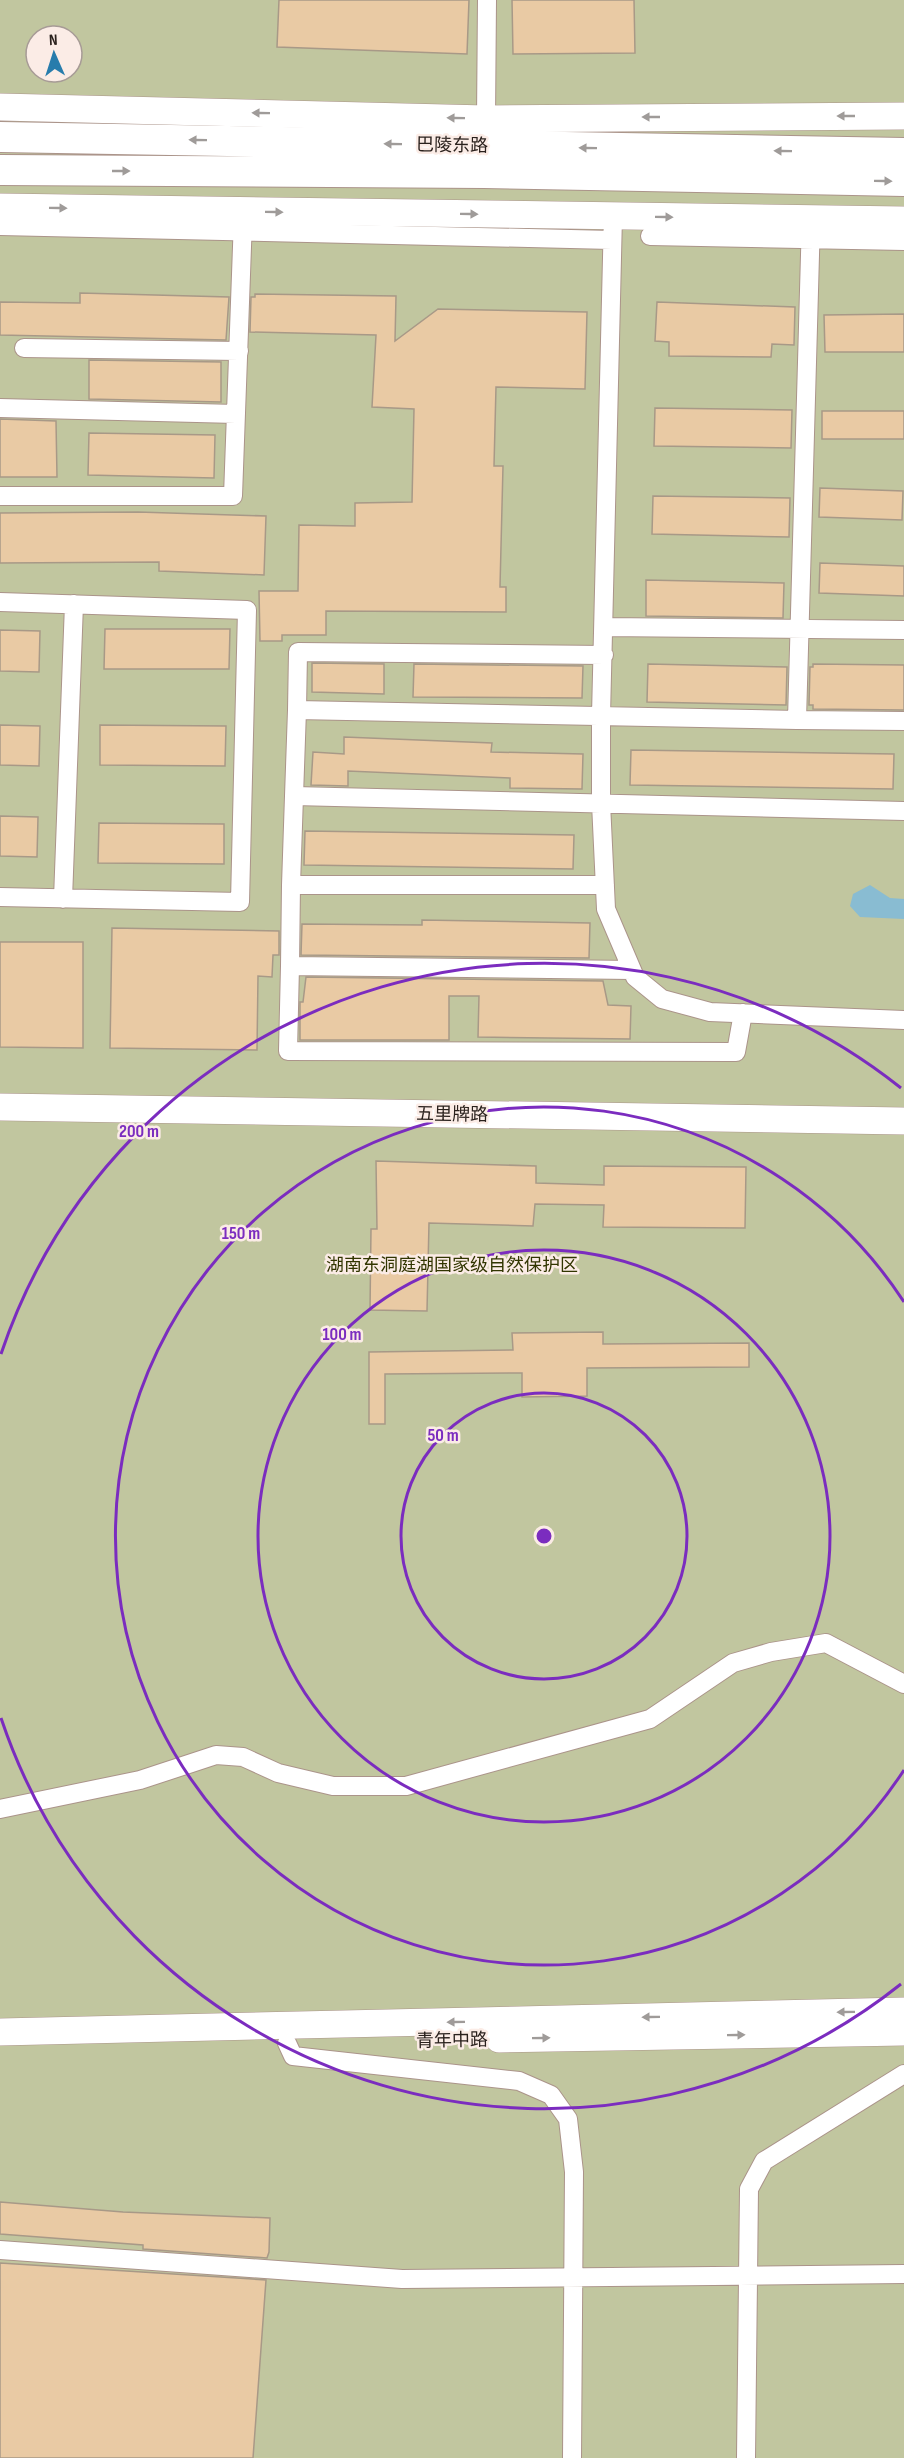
<svg xmlns="http://www.w3.org/2000/svg" width="904" height="2458" viewBox="0 0 904 2458" font-family="'Sofia Sans Condensed','Noto Sans SC',sans-serif">
<rect width="100%" height="100%" fill="#fbece6"/>
<path fill="#c1c69f" fill-rule="evenodd" d="M0,0H904V2458H0ZM36,36H72V72H36Z"/>
<path fill="#89bcd2" d="M870,885L890,898L904,899V919L860,917L850,906L853,894Z"/>
<path fill="#e9caa4" stroke="#a89987" stroke-width="1.5" d="M279,0H469L467,54L277,47Z
M512,0H634L635,53L513,54Z
M80,293L229,297L226,340L0,335V302L80,303Z
M255,294L396,296L395,341L438,309L587,312L585,389L496,387L494,466H503L500,587H506V612L326,611V635H282V641H260L259,591H298L299,525L355,526V503L412,502L414,409L372,407L376,335L250,332L251,297H255Z
M657,302L795,307L794,345L772,344L771,357L669,356V342L655,341Z
M904,314V352H825L824,315Z
M89,360L221,362V402L89,399Z
M655,408L792,410L791,448L654,446Z
M822,411H904V439H822Z
M0,419L56,421L57,477H0Z
M89,433L215,435L214,478L88,475Z
M820,488L903,491L902,520L819,517Z
M653,496L790,498L789,537L652,534Z
M138,512L266,516L264,575L159,571V562L0,563V513Z
M820,563L904,566V596L819,593Z
M646,580L784,583L783,618L646,616Z
M105,629H230L229,669H104Z
M0,630L40,631L39,672L0,671Z
M312,663L384,664V694L312,692Z
M414,664L583,666L582,698L413,697Z
M648,664L787,667L786,705L647,702Z
M813,664L904,665V710L813,709V705H809L810,667H813Z
M0,725L40,726L39,766L0,765Z
M100,725L226,726L225,766L100,765Z
M344,737L492,743L491,752L583,754L582,789L510,788V778L348,771V786L311,785L313,752L344,754Z
M631,750L894,754L893,789L630,785Z
M0,816L38,817L37,857L0,856Z
M99,823L224,824V864L98,863Z
M305,831L574,835L573,869L304,865Z
M422,920L590,923L589,958L301,955L302,924L422,925Z
M112,928L279,931V955H273L272,977L258,976L257,1050L110,1048Z
M0,942H83V1048L0,1047Z
M306,977L603,981L608,1005L631,1006L630,1039L478,1037L479,996H449V1040H300V1002H303Z
M376,1161L536,1166V1183L604,1185V1166L746,1167L745,1228L603,1227L604,1205L535,1204L533,1226L429,1223L427,1311L370,1310L371,1229H377Z
M603,1332V1344L749,1343V1367L587,1368V1396L522,1397V1373L385,1374V1424H369V1352L513,1350L512,1333Z
M0,2202L123,2212L270,2218L269,2252L267,2258L143,2249V2245L0,2234Z
M0,2263L266,2280L253,2458H0Z"/>
<g fill="none" stroke-linecap="round" stroke-linejoin="round">
<g stroke="#ab948a" stroke-width="20">
<path id="street" d="M486,119L487,0
M613,216L601,716V803L606,909L635,977L662,999L710,1012L904,1020
M811,219L797,720L904,721
M0,226L612,240
M650,236L904,241
M24,348L239,351
M0,408L236,414
M0,496H233L243,219
M0,602L247,610L240,902L0,897
M604,627L904,630
M297,710L298,652L604,655
M797,720L297,710L294,796L904,811
M294,796L291,885H605
M291,885L290,966L632,970
M63,899L74,604
M290,966L288,1051L736,1052L743,1013
M0,1809L140,1780L216,1755L243,1757L278,1773L333,1786H406L650,1719L733,1663L771,1652L826,1643L904,1684
M287,2043L293,2056L519,2081L551,2095L568,2119L574,2172L572,2458
M0,2250L402,2279L904,2274
M746,2458L749,2189L764,2161L904,2074"/>
</g>
<g stroke="#ab948a" stroke-width="28">
<path id="secondary" d="M0,107L486,119L904,116
M0,207L904,220
M0,1107L904,1121
M0,2032L904,2011
M499,2039L904,2032"/>
</g>
<g stroke="#ab948a" stroke-width="32">
<path id="primary" d="M0,137L904,153
M0,170L484,173L904,181"/>
</g>
<use href="#street" stroke="#fff" stroke-width="18"/>
<use href="#secondary" stroke="#fff" stroke-width="27"/>
<use href="#primary" stroke="#fff" stroke-width="30"/>
</g>
<defs><path id="oneway-solid" d="M-6-.8H1V-3.2L6.5 0L1 3.2V.8H-6Z" transform="scale(1.5)"/></defs>
<g fill="#9f9b99">
<use href="#oneway-solid" transform="translate(261 113) rotate(-179)"/>
<use href="#oneway-solid" transform="translate(846 116) rotate(180)"/>
<use href="#oneway-solid" transform="translate(651 117) rotate(180)"/>
<use href="#oneway-solid" transform="translate(456 118) rotate(-179)"/>
<use href="#oneway-solid" transform="translate(198 140) rotate(-179)"/>
<use href="#oneway-solid" transform="translate(393 144) rotate(-179)"/>
<use href="#oneway-solid" transform="translate(588 148) rotate(-179)"/>
<use href="#oneway-solid" transform="translate(783 151) rotate(-179)"/>
<use href="#oneway-solid" transform="translate(121 171)"/>
<use href="#oneway-solid" transform="translate(883 181) rotate(1)"/>
<use href="#oneway-solid" transform="translate(58 208) rotate(1)"/>
<use href="#oneway-solid" transform="translate(274 212) rotate(1)"/>
<use href="#oneway-solid" transform="translate(469 214) rotate(1)"/>
<use href="#oneway-solid" transform="translate(664 217) rotate(1)"/>
<use href="#oneway-solid" transform="translate(846 2012) rotate(179)"/>
<use href="#oneway-solid" transform="translate(651 2017) rotate(179)"/>
<use href="#oneway-solid" transform="translate(456 2022) rotate(179)"/>
<use href="#oneway-solid" transform="translate(736 2035) rotate(-1)"/>
<use href="#oneway-solid" transform="translate(541 2038) rotate(-1)"/>
</g>
<g fill="none" stroke="#7b2cbf" stroke-width="3">
<circle cx="544" cy="1536" r="143"/>
<circle cx="544" cy="1536" r="286"/>
<path d="M904 1770A429 429 0 1 1 904 1302"/>
<path d="M901 1984A573 573 0 0 1 1 1718M1 1354A573 573 0 0 1 901 1088"/>
</g>
<g text-anchor="middle" stroke-width="5" stroke-linejoin="round" paint-order="stroke">
<g font-size="18" fill="#2a211d" stroke="#fbece6">
<text transform="translate(452 145) rotate(1)" y="6">巴陵东路</text>
<text transform="translate(452 1114) rotate(1)" y="6">五里牌路</text>
<text transform="translate(452 2040) rotate(-1)" y="6">青年中路</text>
</g>
<g font-size="18" fill="#313500" stroke="#fbece6">
<text x="452" y="1271">湖南东洞庭湖国家级自然保护区</text>
</g>
</g>
<circle cx="544" cy="1536" r="9" fill="#7b2cbf" stroke="#fbece6" stroke-width="3"/>
<g font-size="18" text-anchor="middle" font-weight="bold" fill="#7b2cbf" stroke="#fbece6" stroke-width="5" stroke-linejoin="round" paint-order="stroke">
<text x="139" y="1137">200 m</text>
<text x="241" y="1239">150 m</text>
<text x="342" y="1340">100 m</text>
<text x="443" y="1441">50 m</text>
</g>
<g transform="translate(54 54) rotate(357)"><circle r="28" fill="#fbece6" stroke="#a79b96" stroke-width="1.5"/>
<path d="M0-4.5L10 22L0 15L-10 22Z" fill="#277cac"/>
<text y="-9" font-size="16" font-weight="bold" text-anchor="middle" fill="#2a211d">N</text>
</g>
</svg>
